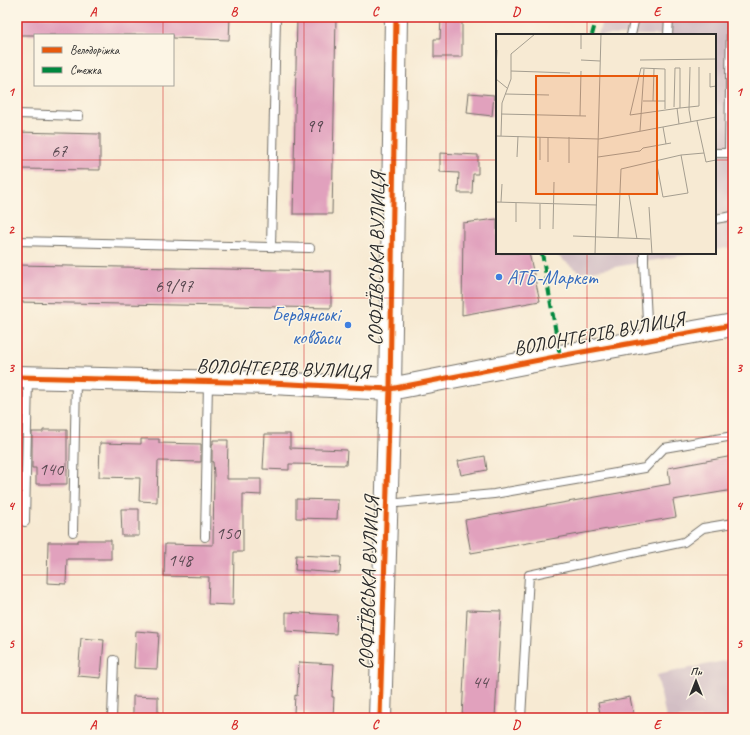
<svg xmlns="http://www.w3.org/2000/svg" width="750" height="735" viewBox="0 0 750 735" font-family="Caveat,sans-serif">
<rect width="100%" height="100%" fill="#fcf5e5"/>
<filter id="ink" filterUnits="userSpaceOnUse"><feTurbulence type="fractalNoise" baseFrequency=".025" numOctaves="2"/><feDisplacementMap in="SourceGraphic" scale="8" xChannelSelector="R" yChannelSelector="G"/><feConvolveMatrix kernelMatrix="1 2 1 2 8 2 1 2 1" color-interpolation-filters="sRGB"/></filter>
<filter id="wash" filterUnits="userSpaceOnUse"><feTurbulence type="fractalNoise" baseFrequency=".012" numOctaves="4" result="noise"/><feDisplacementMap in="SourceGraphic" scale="16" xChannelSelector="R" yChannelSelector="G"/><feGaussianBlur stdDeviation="0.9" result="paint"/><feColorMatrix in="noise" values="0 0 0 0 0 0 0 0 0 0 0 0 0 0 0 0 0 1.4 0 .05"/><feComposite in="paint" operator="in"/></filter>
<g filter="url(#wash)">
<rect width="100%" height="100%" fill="#f7ead3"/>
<path fill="#d2bec4" d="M603,17H733V247L715,250V35H598Z
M554,253H697L580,273Z
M733,659V718H666L657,675Z"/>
<g id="blocks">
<path fill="#e1a1bd" d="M17,17H230L229,40L173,38V35H17Z
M297,17H336L332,214H293Z
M441,17H462V57H434V39H440Z
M469,93L494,95L492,116L467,113Z
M17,132L100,134V170L17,169Z
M440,153L478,155V174H473L472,193H458L459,173L440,172Z
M497,219V253H529L540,301L462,315L463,223Z
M17,265L331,271V308L17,302Z
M43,430H67V484H36V468H32V432H43Z
M17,432H21V468H17Z
M265,434H290V448L347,450L346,465L289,464V470L263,469Z
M141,439H159V443L201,444V462L158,461L157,502L139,501L140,478L99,477L100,443L141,444Z
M213,440H228L227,479H261V495L243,494V552H234L233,605L208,604L209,577L164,576L165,544L213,545L214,475L213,462H212V444H213Z
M485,456L487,470L461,475L458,461Z
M733,456V490L673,500L676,517L471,553L465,520L670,484L668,468Z
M296,499L338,500L337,519L296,518Z
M121,509H139V536H122Z
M78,540H111V559H67L66,584L47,583L48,542H78Z
M296,555L341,557L340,573L295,570Z
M467,610L501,611L495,718H462Z
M286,612L337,615L336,634L286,631Z
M136,631L159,633L157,669L134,668Z
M81,638L104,640L101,678L78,676Z
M299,662L334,664L332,697H334L333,718L308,717V713H294L295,695L297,696Z
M133,696L158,697V718H133Z
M630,697L634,718H601L598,703Z"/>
</g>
</g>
<g filter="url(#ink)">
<use href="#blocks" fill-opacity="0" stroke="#726e66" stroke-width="1"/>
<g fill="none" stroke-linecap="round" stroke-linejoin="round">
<g stroke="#726e66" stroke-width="10">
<path id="lane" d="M631,35L635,17
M668,35L669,17
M17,114L79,116
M715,153H733
M729,153L731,17
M715,219L733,216
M17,241L310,248
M271,247L276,17
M644,253V262L648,340
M387,504L494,494L645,468L664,448L733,436
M25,522L28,378
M73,532L76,379
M205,537L208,382
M112,718L114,660
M521,718L529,575L684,542L703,528L733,523"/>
</g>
<g stroke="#726e66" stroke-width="24">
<path id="secondary" d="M17,377L271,383L390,389L560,356L733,325
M380,718L390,389L396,17"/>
</g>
<use href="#lane" stroke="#fff" stroke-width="8"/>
<use href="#secondary" stroke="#fff" stroke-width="22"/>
<path stroke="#00873e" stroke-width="4" stroke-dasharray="8 4" stroke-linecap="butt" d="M592,35L597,17
M542,253L560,356"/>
<g stroke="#fcf5e5" stroke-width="8">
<path id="cycleway" d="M17,377L271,383L390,389L560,356L733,325
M380,718L390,389L396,17"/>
</g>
<use href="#cycleway" stroke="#e8590c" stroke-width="5"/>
</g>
</g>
<path fill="none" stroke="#d62828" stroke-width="1" stroke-opacity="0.55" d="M163,17V35M304,17V718M446,17V718M587,17V35M163,85V718M17,160H497M715,160H733M587,253V718M17,298H733M17,437H733M17,575H733"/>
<g fill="#3f7fe0" stroke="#fcf5e5" stroke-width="1.5">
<circle cx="499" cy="277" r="4"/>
<circle cx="348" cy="325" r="4"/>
</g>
<g text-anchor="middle" stroke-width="3" stroke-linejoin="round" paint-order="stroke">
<g font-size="18" fill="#584850">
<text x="314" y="132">99</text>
<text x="59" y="157">67</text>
<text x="174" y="292">69/97</text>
<text x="51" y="475">140</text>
<text x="228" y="539">150</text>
<text x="180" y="566">148</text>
<text x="480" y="688">44</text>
</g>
<g font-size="20" fill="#2b2b2b" stroke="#fcf5e5">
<text transform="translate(376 259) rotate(-89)" y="7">СОФІЇВСЬКА ВУЛИЦЯ</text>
<text transform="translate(599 333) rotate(-10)" y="7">ВОЛОНТЕРІВ ВУЛИЦЯ</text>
<text transform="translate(283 368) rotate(2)" y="7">ВОЛОНТЕРІВ ВУЛИЦЯ</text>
<text transform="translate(368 583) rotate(-88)" y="7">СОФІЇВСЬКА ВУЛИЦЯ</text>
</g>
<g font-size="20" fill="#366cbe" stroke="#fcf5e5" text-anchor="start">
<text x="507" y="284">АТБ-Маркет</text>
<text x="340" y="321" text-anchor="end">Бердянські<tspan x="340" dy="23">ковбаси</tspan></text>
</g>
</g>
<g transform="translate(496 34)">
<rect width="220" height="220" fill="#f7ead3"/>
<path fill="none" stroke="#a59e90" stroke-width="1" d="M85,15V0M85,26L104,27M144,26L220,25M194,33L193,76L195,88M15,37L74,39M0,38L1,16M214,39V53L220,52M0,45L11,54M9,60L53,61M147,67H169M157,67L158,35M181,74L183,90M184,74L203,72V33M169,75V35L145,34L134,81L184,74V34H179L178,73M5,80L90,82M84,82L85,37M201,87L210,128L220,126M167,93L170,110M144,97L148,35M0,102L103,105L220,83M5,102L6,69L15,45V20L39,0M21,123L22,102M102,123L144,117L147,114L175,109M44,126V103M160,126L167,163L192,159L185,121M52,128V103M73,129V103M133,161L141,205M0,168L101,171M5,168L6,150M153,173L156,220M20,188V169M44,195V170M57,195L58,148M77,202L154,205M122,204L125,135L185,121L208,119M99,220L105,0"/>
<path fill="#e8590c" fill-opacity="0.15" stroke="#e8590c" stroke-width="2" d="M40,42H161V160H40Z"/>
<rect width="220" height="220" fill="none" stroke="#2b2b2b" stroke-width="2"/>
</g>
<rect width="750" height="735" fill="none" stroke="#fcf5e5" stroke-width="44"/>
<rect x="34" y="34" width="140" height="52" fill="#fcf5e5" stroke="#a8a49b"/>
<rect x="42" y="47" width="20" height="6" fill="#e8590c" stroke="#a8a49b"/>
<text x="70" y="54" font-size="12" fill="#2b2b2b">Велодоріжка</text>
<rect x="42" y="67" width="20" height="6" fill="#00873e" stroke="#a8a49b"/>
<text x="70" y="74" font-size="12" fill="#2b2b2b">Стежка</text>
<g transform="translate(696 681)" stroke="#fcf5e5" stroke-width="3" paint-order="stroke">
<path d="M0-3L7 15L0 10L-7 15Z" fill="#2b2b2b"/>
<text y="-6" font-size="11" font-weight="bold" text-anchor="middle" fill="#2b2b2b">Пн</text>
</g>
<rect x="22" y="22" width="706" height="691" fill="none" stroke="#d62828" stroke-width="1.5"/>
<g font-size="13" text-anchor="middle" font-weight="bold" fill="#d62828">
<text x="93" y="16">A</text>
<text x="234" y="16">B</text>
<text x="375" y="16">C</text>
<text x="516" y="16">D</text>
<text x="657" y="16">E</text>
<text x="11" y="96">1</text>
<text x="739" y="96">1</text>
<text x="11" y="234">2</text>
<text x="739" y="234">2</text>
<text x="11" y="372">3</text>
<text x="739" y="372">3</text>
<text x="11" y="510">4</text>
<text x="739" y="510">4</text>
<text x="11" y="648">5</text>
<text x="739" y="648">5</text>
<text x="93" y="729">A</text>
<text x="234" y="729">B</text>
<text x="375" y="729">C</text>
<text x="516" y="729">D</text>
<text x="657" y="729">E</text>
</g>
</svg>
